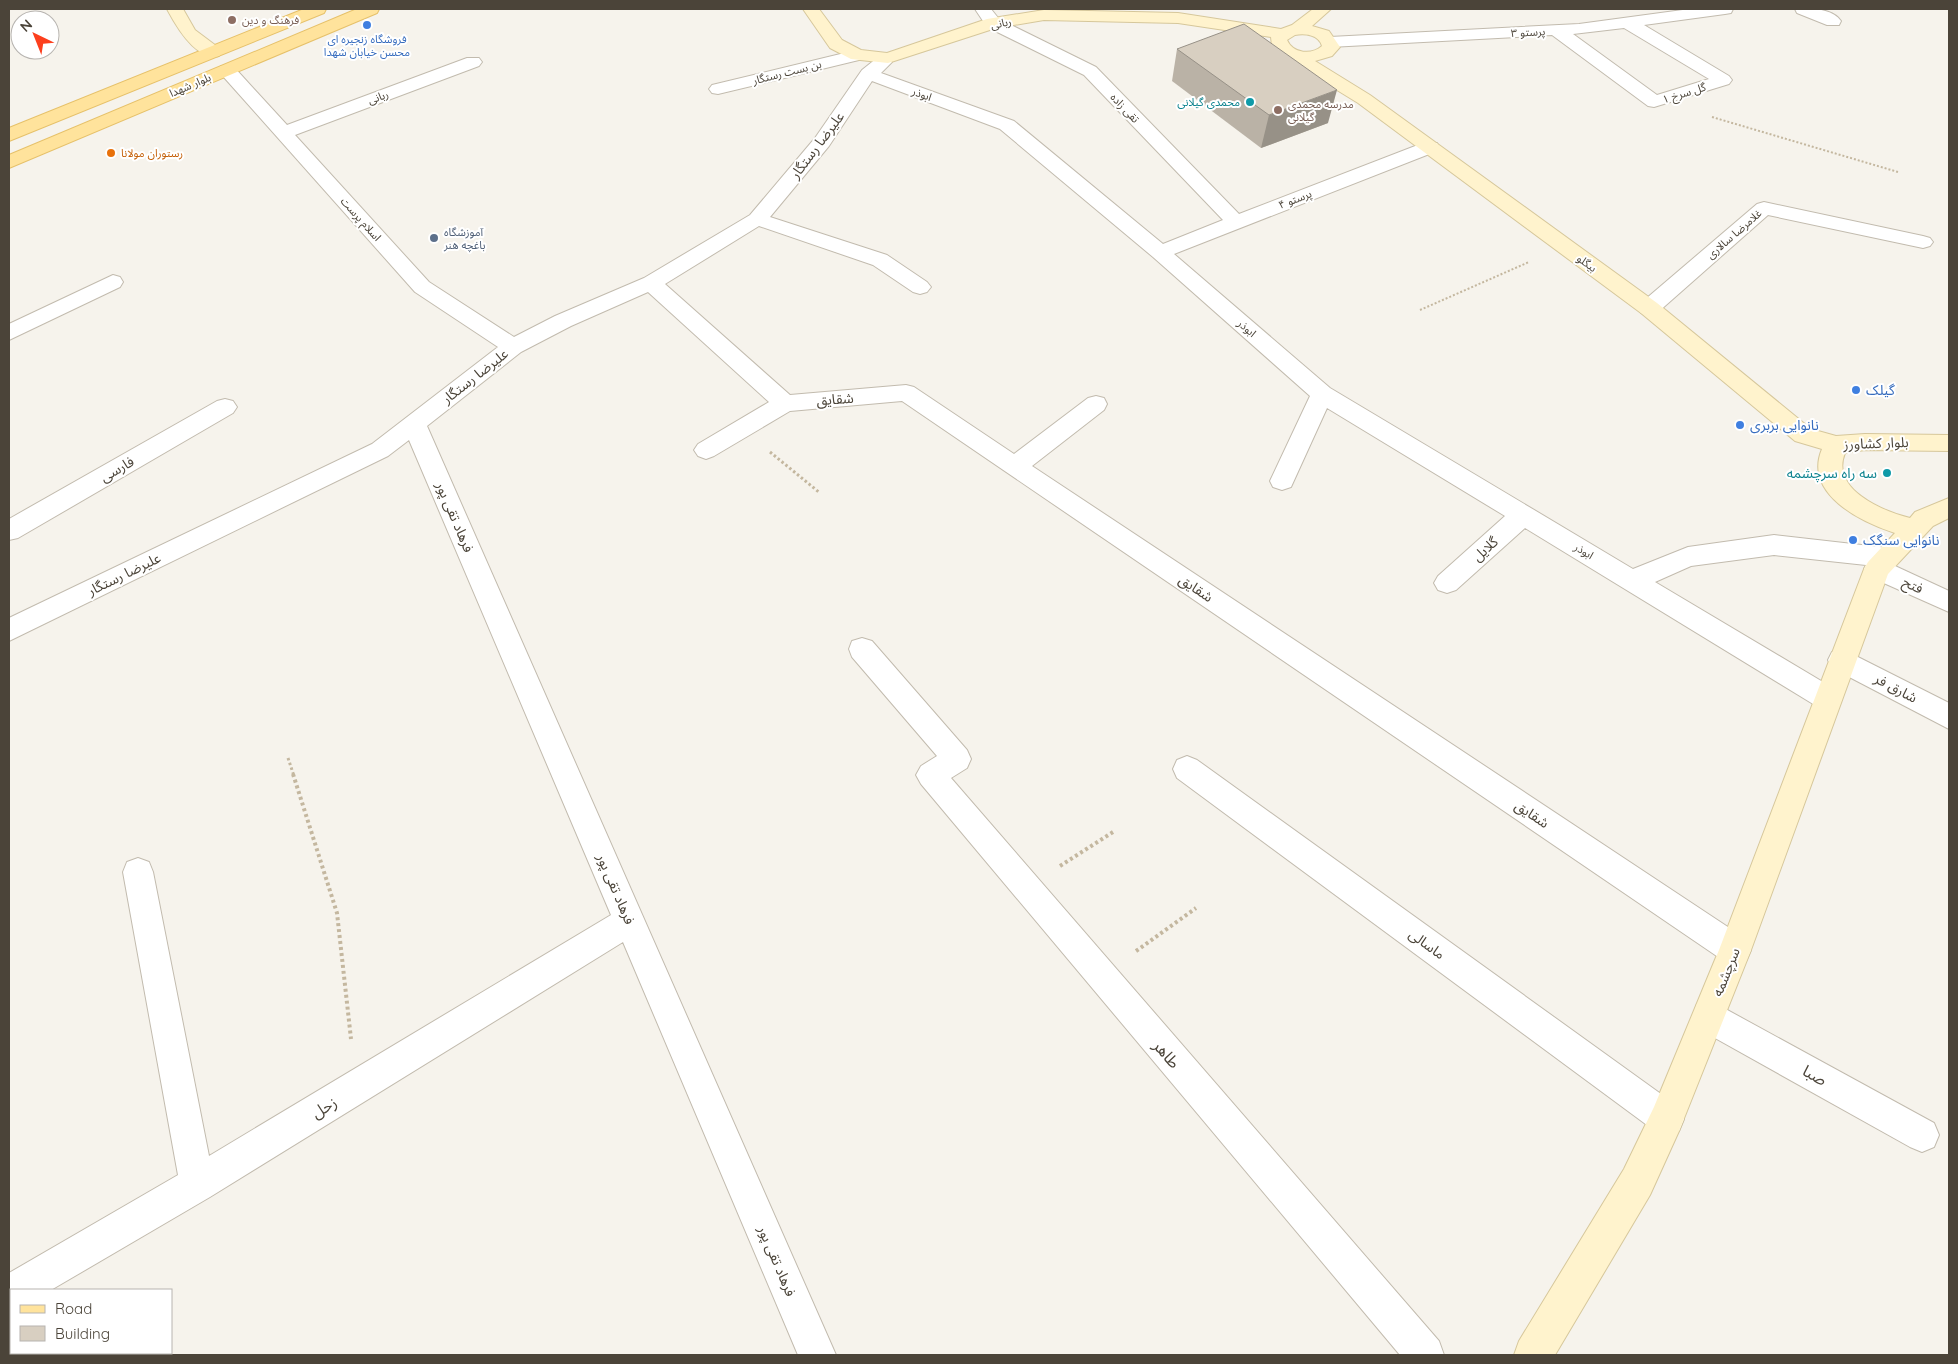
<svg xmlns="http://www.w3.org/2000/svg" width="1958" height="1364" viewBox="0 0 1958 1364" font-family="Quicksand,'Noto Sans Arabic',sans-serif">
<rect width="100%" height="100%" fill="#f6f3ec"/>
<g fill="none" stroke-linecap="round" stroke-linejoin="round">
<g stroke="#c2bbae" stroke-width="2">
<path id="minor" d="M975,9H991L999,19L1096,67L1239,214L1423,143H1437L1439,147L1437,151L1174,254L1330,388L1633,569L1688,547L1774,535L1888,548L1897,551L1901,558L1895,566L1949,591V612L1868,576L1864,569L1866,565L1774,555L1691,566L1655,582L1838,691L1842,699L1838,707L1828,711L1818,707L1525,528L1456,590L1447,593L1438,590L1434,583L1438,576L1505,516L1327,408L1291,487L1282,490L1273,487L1270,481L1310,396L1153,257L1000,129L872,81L829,146L770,217L887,255L927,282L931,287L927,292L920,294L913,292L873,265L759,226L665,284L790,395L906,385L914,387L1014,454L1088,398L1096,396L1104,398L1107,404L1104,410L1032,466L1746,939L1751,950L1746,961L1735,965L1724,961L902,401L790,411L714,456L706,459L698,456L694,450L698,444L769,402L648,292L571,326L521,352L427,426L836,1355H798L623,942L210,1197L51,1290H11V1307L9,1306V1273L178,1175L123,872L127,862L138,858L149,862L153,872L209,1156L611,915L409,440L388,456L9,641V618L372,444L498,347L415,292L221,74L218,70L221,66H233L287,125L467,58H479L482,62L479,66L295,135L429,282L514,337L555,316L644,278L750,215L815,138L862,70L877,58H889L892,62L881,73L1014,121L1163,244L1223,220L1084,75L987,27Z
M1690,9H1733L1731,13L1725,14L1644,25L1729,76L1732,80L1729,84L1654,107L1648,106L1552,35L1330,47L1324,46L1321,42L1324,38L1330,37L1579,24ZM1624,28L1709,79L1657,95L1573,34Z
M1795,9C1809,8 1832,8 1841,21L1839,25H1827L1797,13Z
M857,50L863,51L866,55L863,59L718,94L712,93L709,89L712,85Z
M1764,202L1923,236L1930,238L1933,242L1930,246L1923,248L1768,215L1657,313L1649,315L1641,313L1638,308L1641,303L1757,204Z
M113,275L120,277L123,282L120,287L9,340V324Z
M225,399L233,401L237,407L233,413L18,538L9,540V519L217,401Z
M862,638L872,641L967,750L971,759L967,768L951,778L1439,1341L1444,1355H1400L921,784L916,775L921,766L937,756L852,657L849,649L852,641Z
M1842,649L1949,703V729L1832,668L1828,660L1832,652Z
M1187,756L1197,760L1679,1107L1684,1119L1679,1131L1667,1136L1655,1131L1177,778L1173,769L1177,760Z
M1709,1000L1934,1123L1939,1135L1934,1147L1922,1152L1910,1147L1697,1028L1693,1016L1697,1004Z"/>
</g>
<g stroke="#d6c79b" stroke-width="2">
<path id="secondary" d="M167,9H183L195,30L219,48L222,52L219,56C196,61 176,26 167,9Z
M803,9H819L842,40L861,50L887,53L987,19L1044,10L1178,13L1281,29L1292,25L1313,9H1331L1312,26L1329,31L1340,47L1332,56L1315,61L1370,95L1657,303L1811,429L1836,436L1865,434L1949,435V451L1865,450L1845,453C1830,489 1882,511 1910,518L1915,512L1949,498V518L1933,526L1888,574L1751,950L1679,1131L1650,1195L1555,1355H1514L1519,1341L1624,1169L1654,1107L1719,950L1864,569L1868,562L1895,533C1861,522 1803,494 1822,449L1795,441L1641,313L1358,103L1280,55L1272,46L1271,37L1178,23L1044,20L996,28L888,63L851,59L830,48ZM1295,35C1305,33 1319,35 1322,46C1312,55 1293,54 1287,40Z"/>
</g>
<g stroke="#e6c16a" stroke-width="2">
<path id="primary" d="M304,9H326L324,13L9,141V128Z
M357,9H379L377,13L9,168V155Z"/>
</g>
<path stroke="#c4b79f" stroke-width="2" stroke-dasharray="2 2" stroke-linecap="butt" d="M1712,117L1898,172
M1420,310L1529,262"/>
<path stroke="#c4b79f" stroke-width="3" stroke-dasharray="2.5 2.5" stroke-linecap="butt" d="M770,452L820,493
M288,758L294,776"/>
<path stroke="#c4b79f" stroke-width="4" stroke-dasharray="3 3" stroke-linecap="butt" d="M293,774L337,913L351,1039
M1060,866L1113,832
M1136,951L1196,908"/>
<use href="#minor" fill="#fff" fill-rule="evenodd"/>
<use href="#secondary" fill="#fff3cd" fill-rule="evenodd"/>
<use href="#primary" fill="#ffe39c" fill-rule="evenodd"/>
</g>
<path fill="#bab2a6" d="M1177,49L1328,123L1261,148L1172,81Z"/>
<path fill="#979187" d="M1337,90L1328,123L1261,148L1269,115Z"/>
<path fill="#d8cfc1" stroke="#979187" d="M1244,24L1337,90L1269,115L1177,49Z"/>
<g fill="#8d6e63" stroke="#fff" stroke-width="2">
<circle cx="232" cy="20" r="5"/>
<circle cx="1278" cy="110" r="5"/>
</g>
<g fill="#3f7fe0" stroke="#fff" stroke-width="2">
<circle cx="367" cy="25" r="5"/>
<circle cx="1856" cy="390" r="5"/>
<circle cx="1740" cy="425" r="5"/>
<circle cx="1853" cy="540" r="5"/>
</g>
<g fill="#0f9aa8" stroke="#fff" stroke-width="2">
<circle cx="1250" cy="102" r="5"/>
<circle cx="1887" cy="473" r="5"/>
</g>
<circle fill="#e8710a" stroke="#fff" stroke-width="2" cx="111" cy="153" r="5"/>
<circle fill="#5c6f8a" stroke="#fff" stroke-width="2" cx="434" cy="238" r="5"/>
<g text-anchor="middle" stroke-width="4" stroke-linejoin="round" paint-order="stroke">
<g font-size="11" fill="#785e54" stroke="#fff" text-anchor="start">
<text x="242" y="24">فرهنگ و دین</text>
<text x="1288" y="108">مدرسه محمدی<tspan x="1288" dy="13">گیلانی</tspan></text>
</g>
<g font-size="11" fill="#4b4439" stroke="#fff">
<text transform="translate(1001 23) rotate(-11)" y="4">ربانی</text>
<text transform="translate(1528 32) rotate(-3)" y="4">پرستو ۳</text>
<text transform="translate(787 72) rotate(-14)" y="4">بن بست رستگار</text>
<text transform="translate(190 85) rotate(-23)" y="4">بلوار شهدا</text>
<text transform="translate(1684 93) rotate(-17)" y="4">گل سرخ ۱</text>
<text transform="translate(922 94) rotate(20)" y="4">ابوذر</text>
<text transform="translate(378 97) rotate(-20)" y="4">ربانی</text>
<text transform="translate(1125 108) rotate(46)" y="4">تقی زاده</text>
<text transform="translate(1295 199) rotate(-21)" y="4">پرستو ۴</text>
<text transform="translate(361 219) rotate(48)" y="4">اسلام پرست</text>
<text transform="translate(1734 234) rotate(-41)" y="4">غلامرضا سالاری</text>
<text transform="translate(1587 263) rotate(36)" y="4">بیگلو</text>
<text transform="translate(1247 328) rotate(41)" y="4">ابوذر</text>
<text transform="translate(1584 551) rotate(31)" y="4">ابوذر</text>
</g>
<g font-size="11" fill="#366cbe" stroke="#fff">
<text x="367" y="43">فروشگاه زنجیره ای<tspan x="367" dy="13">محسن خیابان شهدا</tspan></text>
</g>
<g font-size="11" fill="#0d838f" stroke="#fff" text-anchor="end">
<text x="1240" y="106">محمدی گیلانی</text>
</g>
<g font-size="11" fill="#c56008" stroke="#fff" text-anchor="start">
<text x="121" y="157">رستوران مولانا</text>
</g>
<g font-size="11" fill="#4e5e75" stroke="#fff" text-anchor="start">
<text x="444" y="236">آموزشگاه<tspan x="444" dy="13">باغچه هنر</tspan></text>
</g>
<g font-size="14" fill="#4b4439" stroke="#fff">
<text transform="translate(817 145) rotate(-53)" y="5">علیرضا رستگار</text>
<text transform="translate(475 376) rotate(-38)" y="5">علیرضا رستگار</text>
<text transform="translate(835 399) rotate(-4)" y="5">شقایق</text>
<text transform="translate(1876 443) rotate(-2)" y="5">بلوار کشاورز</text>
<text transform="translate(117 469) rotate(-30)" y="5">فارسی</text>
<text transform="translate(455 517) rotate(67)" y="5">فرهاد تقی پور</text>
<text transform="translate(1485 549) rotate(-42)" y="5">گلایل</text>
<text transform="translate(124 574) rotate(-26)" y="5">علیرضا رستگار</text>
<text transform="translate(1913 585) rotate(25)" y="5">فتح</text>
<text transform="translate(1196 588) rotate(34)" y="5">شقایق</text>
<text transform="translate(1896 688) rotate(28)" y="5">شارق فر</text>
<text transform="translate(1532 814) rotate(34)" y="5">شقایق</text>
<text transform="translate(616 889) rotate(67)" y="5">فرهاد تقی پور</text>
<text transform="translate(1427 944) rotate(36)" y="5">ماسالی</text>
<text transform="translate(1726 972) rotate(-68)" y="5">سرچشمه</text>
<text transform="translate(777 1261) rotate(67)" y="5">فرهاد تقی پور</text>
</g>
<g font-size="14" fill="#366cbe" stroke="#fff" text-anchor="start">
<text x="1866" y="395">گیلک</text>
<text x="1750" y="430">نانوایی بربری</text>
<text x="1863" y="545">نانوایی سنگک</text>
</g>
<g font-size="14" fill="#0d838f" stroke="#fff" text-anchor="end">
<text x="1877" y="478">سه راه سرچشمه</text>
</g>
<g font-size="16" fill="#4b4439" stroke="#fff">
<text transform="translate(1167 1054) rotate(49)" y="6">طاهر</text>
<text transform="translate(1815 1075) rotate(29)" y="6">صبا</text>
<text transform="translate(324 1107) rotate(-31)" y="6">زحل</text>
</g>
</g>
<rect width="1958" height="1364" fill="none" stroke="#4b4439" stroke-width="20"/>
<rect x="10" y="1289" width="162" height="65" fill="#ffffff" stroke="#b7b4b0"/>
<rect x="20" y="1305" width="25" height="8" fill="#ffe39c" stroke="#b7b4b0"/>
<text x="55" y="1314" font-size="15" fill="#4b4439">Road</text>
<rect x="20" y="1326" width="25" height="15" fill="#d8cfc1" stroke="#b7b4b0"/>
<text x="55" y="1339" font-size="15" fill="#4b4439">Building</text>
<g transform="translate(35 35) rotate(317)"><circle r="24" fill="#ffffff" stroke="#b7b4b0"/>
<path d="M0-4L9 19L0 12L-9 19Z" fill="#fc3f1d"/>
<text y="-8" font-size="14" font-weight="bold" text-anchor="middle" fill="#4b4439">N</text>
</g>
</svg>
